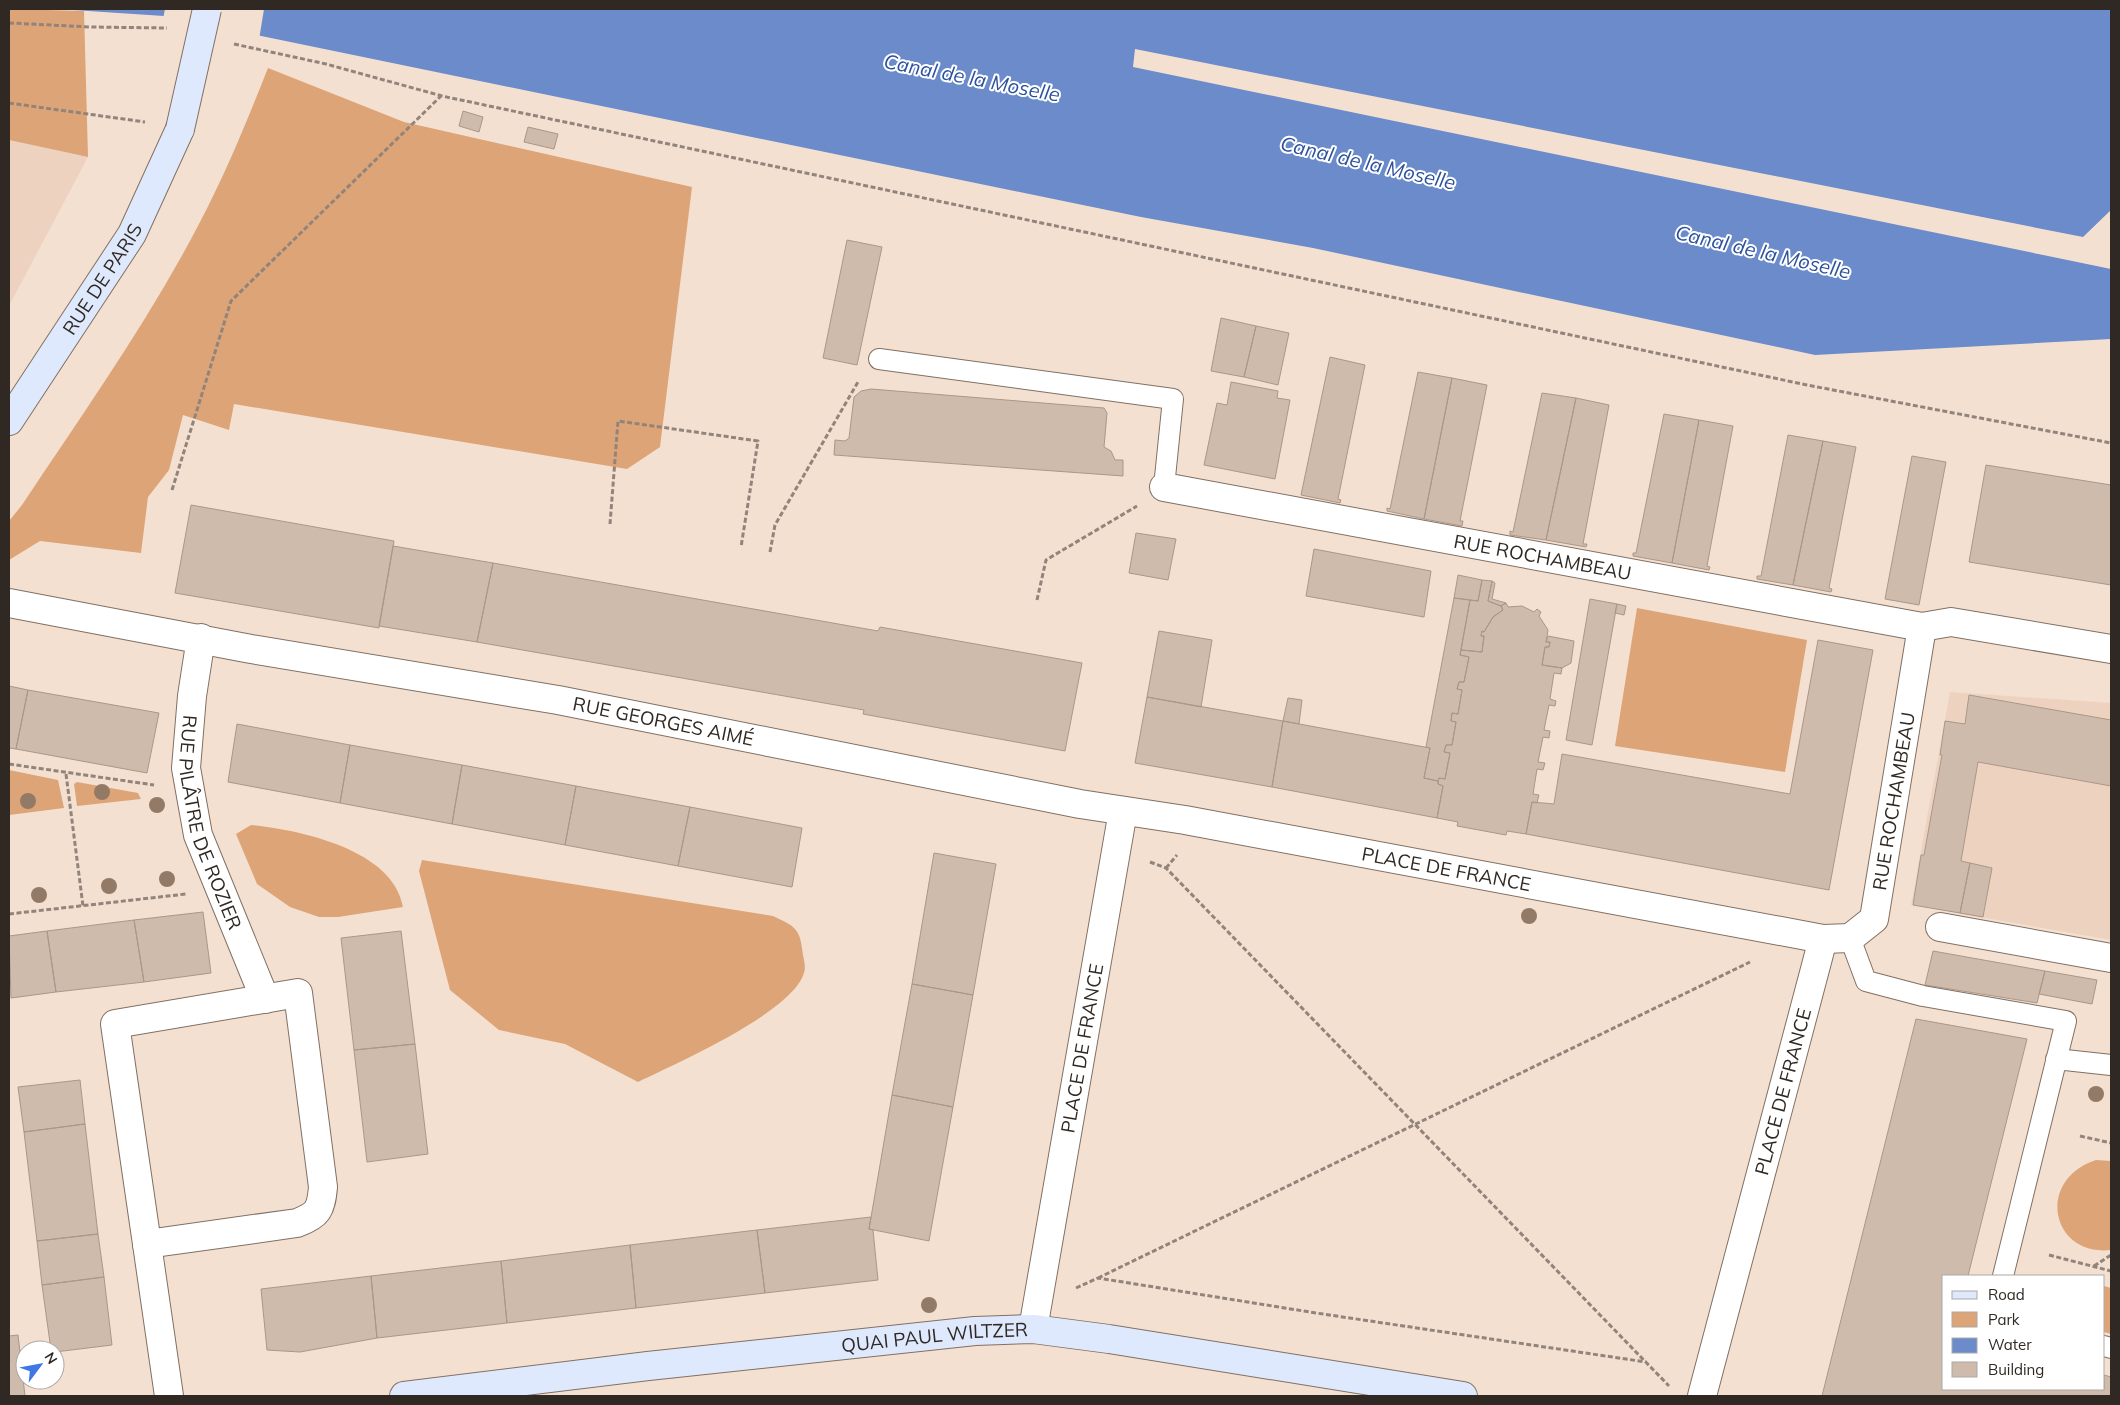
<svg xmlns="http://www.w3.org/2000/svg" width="2120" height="1405" viewBox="0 0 2120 1405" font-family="Mulish,sans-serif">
<rect width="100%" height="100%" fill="#f4e0d1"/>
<path fill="#edd3bf" d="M9,140L88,157L9,306Z
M1950,692L2111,703V940L1911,905Z"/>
<path fill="#dca477" d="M9,9L84,11L88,157L9,140Z
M268,68L404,122L692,187L660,447L627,469L234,404L229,430L183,415L169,470L148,497L141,553L40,541L9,560V521L22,505C83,413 148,322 199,224C226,173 247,121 268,68Z
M1637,608L1807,640L1785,772L1615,746Z
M9,770L58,780L64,808L9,815Z
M77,782L138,793L141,799L77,806L74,784Z
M251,825C299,830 393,849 403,907L338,917H319L290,907L257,884L236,834Z
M422,860L773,916C796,927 800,928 803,955C804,960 806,968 804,973C792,1013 675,1064 638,1082L565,1044L499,1030L450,990L419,871Z
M2096,1160L2111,1161V1250C2051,1257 2035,1180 2096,1160Z
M2104,1286L2111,1288V1334L2104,1332Z"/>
<path fill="#6b8bca" d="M58,9H2111V210L2083,237L1135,49L1133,67L2111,269V339L1815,355L1313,248L1141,217L164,16Z"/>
<path fill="#f4e0d1" d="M165,9H264L259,40L163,19Z"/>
<path fill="#cebbac" stroke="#a99789" d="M463,111L483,117L479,132L459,126Z
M528,127L558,134L554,149L524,142Z
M847,240L882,247L857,365L823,358Z
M1221,318L1256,326L1244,377L1211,371Z
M1256,326L1289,333L1278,385L1244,377Z
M1330,357L1365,365L1338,499L1341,500L1340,503L1301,495Z
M1418,372L1452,378L1424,519L1387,511V508L1390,509Z
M1452,378L1487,385L1460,521H1463L1462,526L1424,519Z
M1231,382L1278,391L1277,398L1290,400L1275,479L1204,465L1217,403L1227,405Z
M871,389L1104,408L1107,413L1104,447L1111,451L1115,460H1123V476L834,455L835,440L845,441L849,438L854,397L861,391Z
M1542,393L1576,398L1546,540L1510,535V531L1513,532Z
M1576,398L1609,405L1583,544H1587L1586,547L1546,540Z
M1664,414L1699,420L1672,563L1633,556V553H1636Z
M1699,420L1733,426L1707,566L1710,567L1709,570L1672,563Z
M1788,435L1823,441L1793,585L1757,579V576H1761Z
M1823,441L1856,447L1829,588L1832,589L1831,592L1793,585Z
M1912,456L1946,462L1919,605L1885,599Z
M1986,465L2111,485V585L1969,562Z
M191,505L394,541L379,628L175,593Z
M1136,533L1176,539L1168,580L1129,573Z
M393,546L493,563L477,642L379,626Z
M1314,549L1431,571L1424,617L1306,596Z
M493,563L878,631L880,627L1082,663L1065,751L863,714L864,710L477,642Z
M1458,575L1482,580L1478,601L1454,598Z
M1482,580L1492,581L1488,601L1501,606L1503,610L1493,617L1484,632L1482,631L1481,636H1484L1482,652L1461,650L1470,600L1478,601Z
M1492,581L1495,583L1492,599L1506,603L1501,606L1488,601Z
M1454,598L1470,600L1460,655L1469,657L1464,682H1459L1457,689L1462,690L1458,714L1452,713L1451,721L1456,722L1452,745H1446L1444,752L1450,753L1445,779L1439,778L1438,781L1424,778L1430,748L1426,747Z
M1590,599L1617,604L1592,745L1566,740Z
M1506,603L1508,607L1522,606L1534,612L1537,609L1541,612L1539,616L1548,630L1546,642H1550L1549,647H1545L1542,665L1562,668L1561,674L1554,673L1550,699L1556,701L1555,706L1549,705L1544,730L1550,731L1549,738L1543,737L1538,762L1545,763L1543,770L1537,769L1533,794L1539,795L1537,803L1532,802L1526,834L1507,831L1506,835L1457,826L1458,822L1437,818L1443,786L1438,784V781L1439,778L1445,779L1450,753L1444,752L1446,745H1452L1456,722L1451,721L1452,713L1458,714L1462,690L1457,689L1459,682H1464L1469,657L1460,655L1461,650L1482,652L1484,636H1481L1482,631L1484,632L1493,617L1503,610L1501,606Z
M1617,604L1626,606L1624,615L1615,613Z
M1159,631L1212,640L1201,707L1147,697Z
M1548,636L1574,641L1571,663L1562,668L1542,665L1545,647H1549L1550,642H1546Z
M1818,640L1873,650L1829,890L1526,834L1532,802L1554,804L1562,754L1790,794Z
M9,686L28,690L16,749L9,748Z
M28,690L159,713L147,773L16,749Z
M1969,695L2111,720V786L1978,762L1961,861L1970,863L1960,913L1913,905L1921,855H1924L1942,755H1940L1945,721L1965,724Z
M1147,697L1283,721L1272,787L1135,763Z
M1288,698L1302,700L1299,724L1283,721Z
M1283,721L1430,748L1424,778L1438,781V784L1443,786L1437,818L1272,787Z
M237,724L350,745L340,803L228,782Z
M350,745L462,765L452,824L340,803Z
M462,765L576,786L565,845L452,824Z
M576,786L690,807L678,866L565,845Z
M690,807L802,828L792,887L678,866Z
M934,853L996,864L973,995L912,984Z
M1970,863L1992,868L1983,917L1960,913Z
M203,912L211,973L144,982L134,920Z
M134,920L144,982L56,992L47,931Z
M47,931L56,992L11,998L9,936Z
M401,931L415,1044L354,1050L341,938Z
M1933,951L2045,971L2037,1003L1925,985Z
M2045,971L2097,980L2092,1004L2039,994Z
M912,984L973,995L953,1107L892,1095Z
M1916,1019L2027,1039L1968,1276H1944V1389H2104V1375L2111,1377V1396H1822Z
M415,1044L428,1154L367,1162L354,1050Z
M80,1080L85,1124L24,1132L18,1087Z
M892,1095L953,1107L929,1241L869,1229Z
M85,1124L98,1234L37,1241L24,1132Z
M871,1217L869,1229L873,1230L878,1280L765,1293L757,1230Z
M757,1230L765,1293L636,1308L630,1245Z
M98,1234L104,1277L42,1285L37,1241Z
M630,1245L636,1308L507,1323L501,1261Z
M501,1261L507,1323L377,1338L371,1276Z
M371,1276L377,1338L300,1352L267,1350L261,1289Z
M104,1277L112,1345L55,1352L51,1350L42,1285Z
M18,1335L25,1396H9V1336Z"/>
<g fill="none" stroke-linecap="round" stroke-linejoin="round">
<g stroke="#817063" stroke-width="22">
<path id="lane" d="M879,359L1173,399L1164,487
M1850,938L1866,981L1923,996L2066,1021L2003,1276
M2056,1059L2111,1065
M2104,1346L2111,1348"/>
</g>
<g stroke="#817063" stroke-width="30">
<g id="street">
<path id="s1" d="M1164,487L1922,627L1951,622L2111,649"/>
<path id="s2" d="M9,603L251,649L558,700L1080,804L1185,820L1823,939L1850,938L1874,919L1922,627"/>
<path id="s3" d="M201,638L192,696L186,768L198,835L265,999"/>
<path d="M1940,927L2111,958"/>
<path d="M298,993L323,1187C321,1210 318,1215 297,1223L147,1244L115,1024Z"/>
<path d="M147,1244L169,1396"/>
<path id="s4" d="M1033,1329L1123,811"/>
<path id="s5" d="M1702,1396L1823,939"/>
</g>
</g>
<g stroke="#817063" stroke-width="30">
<g id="secondary">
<path id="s6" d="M9,421L132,234L180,129"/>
<path id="s7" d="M404,1396L648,1366L975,1331L1033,1329L1109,1339L1463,1396"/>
</g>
</g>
<path stroke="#92847a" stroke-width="3" stroke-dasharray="5 2.5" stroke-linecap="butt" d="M9,23L90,27L167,28
M234,44L326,64L442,96L1807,385L2111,443
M9,103L145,122
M172,490L231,301L441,96
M610,524L618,421L758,441L741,547
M770,552L775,525L858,382
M1037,600L1046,560L1137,506
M9,764L154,785
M66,774L83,906
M1150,862L1166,868L1669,1386
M1166,868L1177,855
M9,914L186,894
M2080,1136L2111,1143
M2049,1255L2111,1271
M2094,1266L2111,1255
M1098,1278L1750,962
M1076,1288L1098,1278L1316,1313L1646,1362"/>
<use href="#lane" stroke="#fff" stroke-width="20"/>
<use href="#street" stroke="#fff" stroke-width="28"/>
<use href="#secondary" stroke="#dfe9fd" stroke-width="28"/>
<g stroke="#817063" stroke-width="30" stroke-linecap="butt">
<path id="secondary-bridge" d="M180,129L207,9"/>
</g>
<use href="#secondary-bridge" stroke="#dfe9fd" stroke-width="28"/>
</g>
<g fill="#927a67">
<circle cx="102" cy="792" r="8"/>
<circle cx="28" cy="801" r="8"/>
<circle cx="157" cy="805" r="8"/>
<circle cx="167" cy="879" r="8"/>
<circle cx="109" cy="886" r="8"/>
<circle cx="39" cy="895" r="8"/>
<circle cx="1529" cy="916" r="8"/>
<circle cx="2096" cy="1094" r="8"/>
<circle cx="929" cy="1305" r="8"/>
</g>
<g text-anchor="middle" stroke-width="4" stroke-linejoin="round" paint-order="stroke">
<g font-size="19" fill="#302923" stroke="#fff">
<text dy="7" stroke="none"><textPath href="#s6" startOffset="170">RUE DE PARIS</textPath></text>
<text dy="7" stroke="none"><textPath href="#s1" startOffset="385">RUE ROCHAMBEAU</textPath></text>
<text dy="7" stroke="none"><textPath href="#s2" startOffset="665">RUE GEORGES AIMÉ</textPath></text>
<text dy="7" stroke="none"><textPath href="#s2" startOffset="2022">RUE ROCHAMBEAU</textPath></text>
<text dy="7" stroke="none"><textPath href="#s3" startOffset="189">RUE PILÂTRE DE ROZIER</textPath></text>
<text dy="7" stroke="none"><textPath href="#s2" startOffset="1462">PLACE DE FRANCE</textPath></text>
<text dy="7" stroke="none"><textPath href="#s4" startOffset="285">PLACE DE FRANCE</textPath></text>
<text dy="7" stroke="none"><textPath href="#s5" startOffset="315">PLACE DE FRANCE</textPath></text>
<text dy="7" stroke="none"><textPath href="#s7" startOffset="534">QUAI PAUL WILTZER</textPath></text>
</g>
<g font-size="20" font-style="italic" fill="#2c519d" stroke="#fff">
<text transform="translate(972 78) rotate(11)" y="7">Canal de la Moselle</text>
<text transform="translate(1368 163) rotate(13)" y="7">Canal de la Moselle</text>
<text transform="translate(1763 252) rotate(13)" y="7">Canal de la Moselle</text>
</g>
</g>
<rect width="2120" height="1405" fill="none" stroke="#302923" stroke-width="20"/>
<rect x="1942" y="1275" width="162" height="115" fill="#ffffff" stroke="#aca9a7"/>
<rect x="1952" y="1291" width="25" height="8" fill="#dfe9fd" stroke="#aca9a7"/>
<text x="1988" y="1300" font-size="15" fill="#302923">Road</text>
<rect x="1952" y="1312" width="25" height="15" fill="#dca477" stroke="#aca9a7"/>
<text x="1988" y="1325" font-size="15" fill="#302923">Park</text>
<rect x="1952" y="1338" width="25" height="15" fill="#6b8bca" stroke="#aca9a7"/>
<text x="1988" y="1350" font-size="15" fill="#302923">Water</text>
<rect x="1952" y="1362" width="25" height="15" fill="#cebbac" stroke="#aca9a7"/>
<text x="1988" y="1375" font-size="15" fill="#302923">Building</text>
<g transform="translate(40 1365) rotate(58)"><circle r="24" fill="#ffffff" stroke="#aca9a7"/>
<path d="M0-4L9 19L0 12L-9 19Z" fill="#4176e7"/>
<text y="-8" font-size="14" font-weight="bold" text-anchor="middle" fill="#302923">N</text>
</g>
</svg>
